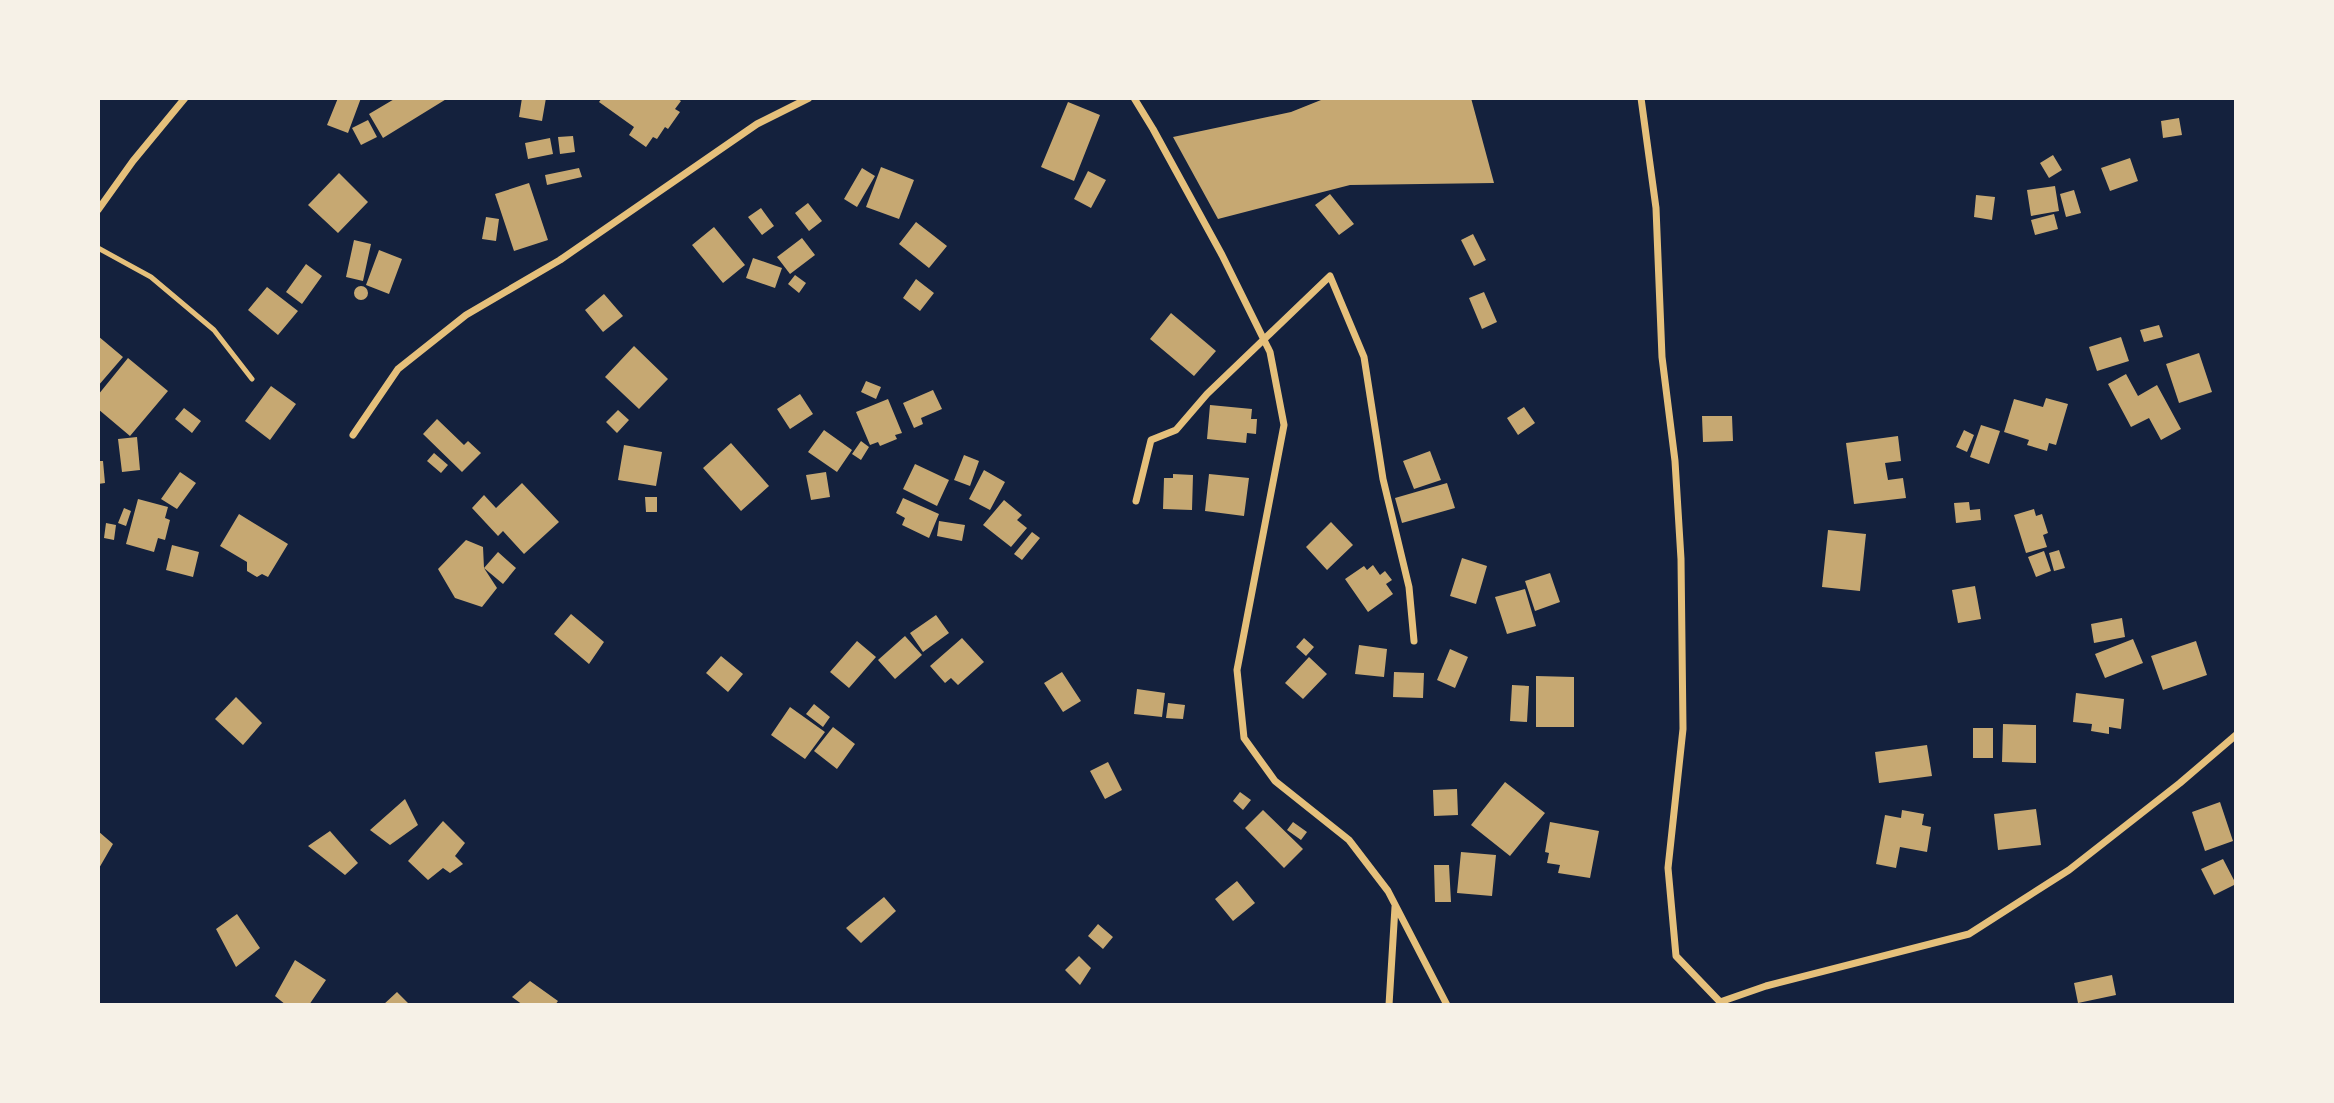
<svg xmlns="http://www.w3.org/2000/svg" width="2334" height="1103" viewBox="0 0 2334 1103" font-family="'Varela Round',sans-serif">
<rect width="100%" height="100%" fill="#14213d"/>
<path fill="#c6a872" d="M338,98H361L348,133L327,125Z
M396,98H448L383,138L369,114Z
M522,98H546L542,121L519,117Z
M602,98H676L681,101L675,109L680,112L668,129L665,127L657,139L653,137L646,147L629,135L634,127L599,102Z
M1326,98H1471L1494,183L1350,185L1218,219L1173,137L1291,112Z
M1068,102L1100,115L1074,181L1041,167Z
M2179,118L2182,135L2163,138L2161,121Z
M368,120L377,137L361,145L352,128Z
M573,136L575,152L560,154L558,137Z
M550,138L553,154L528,159L525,143Z
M2053,155L2062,170L2049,178L2040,163Z
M2130,158L2138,181L2110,191L2101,168Z
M881,167L914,180L899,219L866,207Z
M579,168L582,177L547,185L545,175Z
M862,168L875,176L857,207L844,199Z
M1088,171L1106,180L1091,208L1074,199Z
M339,173L368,202L338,233L308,205Z
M529,183L548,240L514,251L495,194Z
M2055,186L2059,211L2031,216L2027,190Z
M2074,190L2081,213L2066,217L2060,194Z
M1330,194L1354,224L1339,235L1315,205Z
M1976,195L1995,197L1992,220L1974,217Z
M808,203L822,221L809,231L795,213Z
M761,208L774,226L762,235L748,217Z
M2054,214L2058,229L2035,235L2031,220Z
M486,217L499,219L496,241L482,239Z
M916,222L947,246L929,268L899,244Z
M714,227L745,265L723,283L692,245Z
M1473,234L1486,260L1474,266L1461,240Z
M802,238L815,255L790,274L777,257Z
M354,240L371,244L363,281L346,277Z
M379,250L402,259L389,294L366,285Z
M753,258L782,268L775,288L746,278Z
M306,264L322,276L302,304L286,292Z
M795,275L806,283L799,293L788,284Z
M916,279L934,293L920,311L903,298Z
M354 293a7 7 0 1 1 14 0a7 7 0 1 1-14 0Z
M267,287L298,311L278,335L248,310Z
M1484,292L1497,322L1482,329L1469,298Z
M604,294L623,316L603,332L585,310Z
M1171,313L1216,351L1194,376L1150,339Z
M2159,325L2163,337L2144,342L2140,330Z
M98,336L123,357L98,386Z
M2121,337L2129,361L2097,371L2089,347Z
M634,346L668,379L639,409L605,377Z
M2199,353L2212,392L2179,403L2166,364Z
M128,358L168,391L130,436L98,409V395Z
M2126,374L2138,396L2157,385L2181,429L2161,440L2149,418L2131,427L2108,384Z
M866,381L881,387L876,399L861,392Z
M271,386L296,404L270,440L245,421Z
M933,390L942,409L921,418L923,424L914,428L903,403Z
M800,394L813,414L790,429L777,409Z
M2046,398L2068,404L2056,445L2049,443L2047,451L2027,445L2029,440L2004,432L2014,399L2043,407Z
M888,399L902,433L895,435L897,439L880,446L878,442L870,445L856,412Z
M1210,405L1252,409L1251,419H1257L1256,434L1247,433L1246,443L1207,439Z
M1524,407L1535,423L1518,435L1507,418Z
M184,408L201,421L192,433L175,419Z
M618,410L629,420L617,433L606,422Z
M1702,416H1732L1733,441L1703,442Z
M437,419L464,445L468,441L481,453L462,472L423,434Z
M1981,425L2000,431L1989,464L1970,457Z
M824,430L852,450L837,472L808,452Z
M1964,430L1974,435L1967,452L1956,447Z
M1898,436L1901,461L1885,463L1888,480L1903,478L1906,498L1854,504L1846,443Z
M137,437L140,470L122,472L118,439Z
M861,441L869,447L861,460L852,454Z
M731,443L769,486L741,511L703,468Z
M624,445L662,452L656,486L618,480Z
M1430,451L1441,480L1414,489L1403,461Z
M434,453L448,465L441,473L427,461Z
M964,455L979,461L970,486L954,480Z
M98,461H103L105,483L98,484Z
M915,464L949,480L937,506L903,489Z
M984,470L1005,482L990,510L969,499Z
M180,472L196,483L177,509L161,499Z
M826,472L830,497L811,500L806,475Z
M1173,474L1193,475L1192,510L1163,509L1164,478H1173Z
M1209,474L1249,478L1244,516L1205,511Z
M522,483L559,522L524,554L503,531L498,536L472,508L484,495L496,508Z
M1447,483L1455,508L1402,523L1395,498Z
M645,497H657V512H646Z
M903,498L939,514L929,538L902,525L905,518L896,513Z
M138,499L168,507L165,518L170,520L165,540L158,538L154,552L126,544Z
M1004,500L1022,515L1017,520L1027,528L1011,547L983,525Z
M1969,502L1970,510L1980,509L1981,520L1956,523L1954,503Z
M124,508L131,511L126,526L118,523Z
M2034,509L2036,516L2042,514L2048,533L2043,535L2047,547L2026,553L2014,515Z
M239,514L288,544L268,577L262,574L257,577L247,571V562L220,546Z
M939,521L965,525L962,541L937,536Z
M1331,522L1353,545L1327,570L1306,547Z
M106,523L116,525L114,540L104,538Z
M1828,530L1866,534L1860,591L1822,587Z
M1032,532L1040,538L1022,560L1014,554Z
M466,540L483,547L484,568L497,588L482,607L455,598L438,569Z
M172,545L199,552L193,577L166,570Z
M2059,550L2065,568L2054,571L2049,553Z
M2044,551L2051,571L2036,577L2028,557Z
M498,552L516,568L503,584L484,568Z
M1462,558L1487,566L1476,604L1450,596Z
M1373,565L1380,575L1385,571L1392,580L1386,584L1393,594L1368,612L1345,579L1364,566L1367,570Z
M1550,573L1560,602L1535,611L1525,581Z
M1975,586L1981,619L1958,623L1952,590Z
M1525,589L1536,626L1507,634L1495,597Z
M571,614L604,642L589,664L554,634Z
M936,615L949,633L923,652L910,633Z
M2122,618L2125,637L2094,643L2091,624Z
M905,636L922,655L895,679L878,660Z
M962,638L984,662L958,685L951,678L945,683L930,666Z
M1304,638L1314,647L1306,656L1296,647Z
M2133,639L2143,663L2105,678L2095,654Z
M857,641L876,657L849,688L830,672Z
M2196,641L2207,675L2163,690L2151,656Z
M1359,645L1387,649L1384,677L1355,674Z
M1450,649L1468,657L1455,688L1437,680Z
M721,656L743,674L728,692L706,673Z
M1309,657L1327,674L1303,699L1285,683Z
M1062,672L1081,701L1063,712L1044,683Z
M1394,672L1424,673L1423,698L1393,697Z
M1536,676L1574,677V727H1536Z
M1512,685L1529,686L1527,722L1510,721Z
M1137,689L1165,693L1162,717L1134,714Z
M2076,693L2124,699L2121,729L2109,727V734L2091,731L2092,724L2073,722Z
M236,697L262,723L243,745L215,719Z
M1168,703L1185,705L1183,719L1166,718Z
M814,704L830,717L823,727L806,714Z
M790,707L825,732L805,759L771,735Z
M2003,724L2036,725V763L2002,762Z
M833,727L855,744L837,769L814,751Z
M1973,728H1993V758H1973Z
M1927,745L1932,776L1879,783L1875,752Z
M1108,762L1122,790L1105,799L1090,771Z
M1505,782L1545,813L1510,856L1471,825Z
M1457,789L1458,815L1434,816L1433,790Z
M1240,792L1251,800L1243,810L1233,801Z
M405,799L418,825L390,845L370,830Z
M2220,802L2233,841L2205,851L2192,812Z
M2036,809L2041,845L1998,850L1994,814Z
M1263,810L1303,849L1284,868L1245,828Z
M1902,810L1924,814L1922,825L1931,827L1927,852L1900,847L1896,868L1876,864L1885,815L1901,818Z
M443,821L465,843L455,856L463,864L450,873L443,868L428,880L408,861Z
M1293,822L1307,832L1301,840L1287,830Z
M1550,822L1599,831L1590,878L1558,873L1560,865L1547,863L1549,853L1545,852Z
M98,831L113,844L98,870Z
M330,831L358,863L345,875L308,846Z
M1461,852L1496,855L1492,896L1457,893Z
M2223,859L2236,884L2214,895L2201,869Z
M1434,865H1449L1451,902H1435Z
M1237,881L1255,903L1233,921L1215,899Z
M884,897L896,911L861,943L846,928Z
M237,914L260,948L236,967L216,929Z
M1098,924L1113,937L1103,949L1088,936Z
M1079,956L1091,968L1080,985L1065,970Z
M295,960L326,980L309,1005H286L275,996Z
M2112,975L2116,995L2078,1003L2074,983Z
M530,981L558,1001L555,1005H523L512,997Z
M397,992L410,1005H383Z"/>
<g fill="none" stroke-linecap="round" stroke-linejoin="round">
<path stroke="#e5c07b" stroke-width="5" d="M98,248L151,277L214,330L252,379"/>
<path stroke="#e5c07b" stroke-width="7" d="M1134,98L1153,129L1222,255L1270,352L1284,425L1237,670L1244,738L1275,781L1349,840L1388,891L1447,1005
M1641,98L1656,208L1662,357L1675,461L1681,559L1683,729L1668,868L1676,956L1723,1005
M98,210L133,161L185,98
M353,435L398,369L466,315L560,260L757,124L809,98
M1136,501L1151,440L1176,430L1207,394L1330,276L1364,357L1383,479L1409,587L1414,641
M1720,1002L1766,986L1969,934L2069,870L2180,783L2236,735
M1389,1005L1395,907"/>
</g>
<rect width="2334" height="1103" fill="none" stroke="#f6f1e7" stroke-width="200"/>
</svg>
